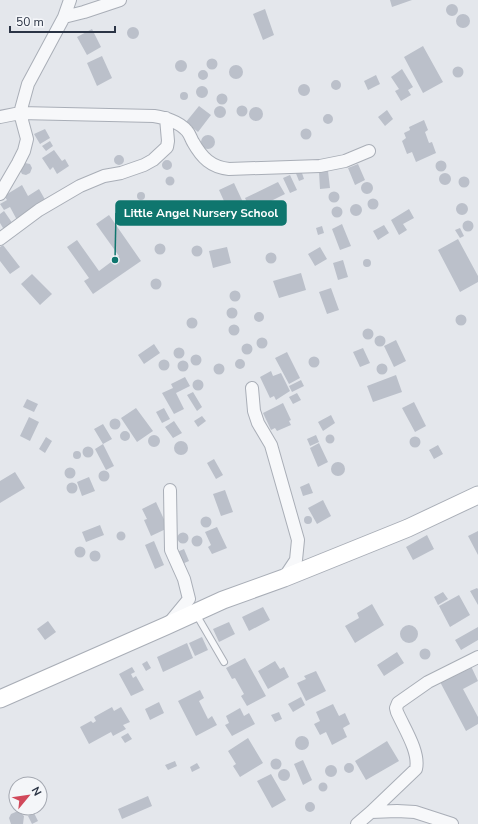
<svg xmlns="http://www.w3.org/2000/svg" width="478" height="824" viewBox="0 0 478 824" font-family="'Nunito Sans',sans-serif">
<rect width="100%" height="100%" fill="#e4e7ec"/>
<path fill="#bbc0ca" d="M390,0H412L392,7Z
M446 10a6 6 0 1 1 12 0a6 6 0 1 1-12 0Z
M265,9L274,35L263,40L253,14Z
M456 21a7 7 0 1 1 14 0a7 7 0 1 1-14 0Z
M127 33a6 6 0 1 1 12 0a6 6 0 1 1-12 0Z
M92,29L101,47L87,55L77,37Z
M423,46L443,82L423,93L404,57Z
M102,56L112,78L97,86L87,63Z
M206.5 64a5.5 5.5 0 1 1 11 0a5.5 5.5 0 1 1-11 0Z
M175 66a6 6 0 1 1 12 0a6 6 0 1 1-12 0Z
M229 72a7 7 0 1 1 14 0a7 7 0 1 1-14 0Z
M452.5 72a5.5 5.5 0 1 1 11 0a5.5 5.5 0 1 1-11 0Z
M402,69L413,87L408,90L411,95L401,101L395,91L399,89L391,77Z
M198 75a5 5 0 1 1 10 0a5 5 0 1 1-10 0Z
M376,75L380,84L368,90L364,81Z
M331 85a5 5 0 1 1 10 0a5 5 0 1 1-10 0Z
M298 90a6 6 0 1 1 12 0a6 6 0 1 1-12 0Z
M196 92a6 6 0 1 1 12 0a6 6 0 1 1-12 0Z
M180 96a4 4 0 1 1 8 0a4 4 0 1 1-8 0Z
M216.5 99a5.5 5.5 0 1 1 11 0a5.5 5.5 0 1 1-11 0Z
M236.5 111a5.5 5.5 0 1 1 11 0a5.5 5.5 0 1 1-11 0Z
M199,106L211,115L198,132L186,122Z
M214 112a6 6 0 1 1 12 0a6 6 0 1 1-12 0Z
M249 114a7 7 0 1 1 14 0a7 7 0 1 1-14 0Z
M387,110L393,119L385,126L378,117Z
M323 119a5 5 0 1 1 10 0a5 5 0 1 1-10 0Z
M424,120L428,130L425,132L429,143L432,142L436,153L416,162L412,152L407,154L402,141L406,138L404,133L410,130L409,127Z
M300.5 134a5.5 5.5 0 1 1 11 0a5.5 5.5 0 1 1-11 0Z
M45,129L50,138L40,144L34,134Z
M201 142a7 7 0 1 1 14 0a7 7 0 1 1-14 0Z
M50,141L53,146L46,151L42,146Z
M54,150L62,161L65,159L69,166L57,174L53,167L50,170L42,158Z
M114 160a5 5 0 1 1 10 0a5 5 0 1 1-10 0Z
M162 165a5 5 0 1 1 10 0a5 5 0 1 1-10 0Z
M435.5 166a5.5 5.5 0 1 1 11 0a5.5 5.5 0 1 1-11 0Z
M25,163L30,164L32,168L30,173L26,175L22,174L20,170Z
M299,164L304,179L299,181L293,166Z
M358,164L365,180L355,185L348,168Z
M328,171L330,188L320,189L319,172Z
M439 179a6 6 0 1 1 12 0a6 6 0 1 1-12 0Z
M290,175L297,190L290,193L283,178Z
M458.5 182a5.5 5.5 0 1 1 11 0a5.5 5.5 0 1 1-11 0Z
M165.5 181a4.5 4.5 0 1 1 9 0a4.5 4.5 0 1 1-9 0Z
M278,182L285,194L251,211L245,198Z
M361 188a6 6 0 1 1 12 0a6 6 0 1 1-12 0Z
M234,183L248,213L233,221L219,190Z
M22,185L28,196L39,189L47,203L17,220L10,207L4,210L0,204L7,200L4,196Z
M328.5 197a5.5 5.5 0 1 1 11 0a5.5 5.5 0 1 1-11 0Z
M137 196a4 4 0 1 1 8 0a4 4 0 1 1-8 0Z
M367.5 204a5.5 5.5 0 1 1 11 0a5.5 5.5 0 1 1-11 0Z
M456 209a6 6 0 1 1 12 0a6 6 0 1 1-12 0Z
M350 210a6 6 0 1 1 12 0a6 6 0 1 1-12 0Z
M331.5 212a5.5 5.5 0 1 1 11 0a5.5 5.5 0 1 1-11 0Z
M409,209L414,218L403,224L407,230L399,235L391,220Z
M4,211L15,227L6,233L0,223V214Z
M109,215L141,261L93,294L84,281L89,278L67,247L77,240L99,271L119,256L96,224Z
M462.5 226a5.5 5.5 0 1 1 11 0a5.5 5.5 0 1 1-11 0Z
M342,224L351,246L340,250L332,229Z
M384,225L389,233L378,240L373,231Z
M322,226L324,233L318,235L316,228Z
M460,228L464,236L460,238L455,230Z
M458,239L478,276V282L460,292L438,250Z
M154.5 249a5.5 5.5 0 1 1 11 0a5.5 5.5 0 1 1-11 0Z
M3,245L20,267L10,274L0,261V247Z
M191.5 251a5.5 5.5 0 1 1 11 0a5.5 5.5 0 1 1-11 0Z
M227,247L231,263L213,268L209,251Z
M320,247L327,259L315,266L308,254Z
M265.5 258a5.5 5.5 0 1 1 11 0a5.5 5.5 0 1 1-11 0Z
M363 263a4 4 0 1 1 8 0a4 4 0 1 1-8 0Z
M343,260L348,277L338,280L333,263Z
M301,273L306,290L279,298L273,281Z
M32,274L52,294L40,305L21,284Z
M150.5 284a5.5 5.5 0 1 1 11 0a5.5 5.5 0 1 1-11 0Z
M331,288L339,310L327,314L319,292Z
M229.5 296a5.5 5.5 0 1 1 11 0a5.5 5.5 0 1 1-11 0Z
M226.5 313a5.5 5.5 0 1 1 11 0a5.5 5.5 0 1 1-11 0Z
M254 317a5 5 0 1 1 10 0a5 5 0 1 1-10 0Z
M455.5 320a5.5 5.5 0 1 1 11 0a5.5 5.5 0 1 1-11 0Z
M186.5 323a5.5 5.5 0 1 1 11 0a5.5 5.5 0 1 1-11 0Z
M228.5 330a5.5 5.5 0 1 1 11 0a5.5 5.5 0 1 1-11 0Z
M362.5 334a5.5 5.5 0 1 1 11 0a5.5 5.5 0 1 1-11 0Z
M374.5 341a5.5 5.5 0 1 1 11 0a5.5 5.5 0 1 1-11 0Z
M256.5 343a5.5 5.5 0 1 1 11 0a5.5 5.5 0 1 1-11 0Z
M396,340L406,361L394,367L384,346Z
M241.5 349a5.5 5.5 0 1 1 11 0a5.5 5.5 0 1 1-11 0Z
M154,344L160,353L144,364L138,355Z
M173.5 353a5.5 5.5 0 1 1 11 0a5.5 5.5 0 1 1-11 0Z
M363,348L370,363L360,367L353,352Z
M287,352L300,378L289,384L275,358Z
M190.5 360a5.5 5.5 0 1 1 11 0a5.5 5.5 0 1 1-11 0Z
M308.5 362a5.5 5.5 0 1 1 11 0a5.5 5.5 0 1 1-11 0Z
M235 364a5 5 0 1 1 10 0a5 5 0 1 1-10 0Z
M158.5 365a5.5 5.5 0 1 1 11 0a5.5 5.5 0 1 1-11 0Z
M177.5 366a5.5 5.5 0 1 1 11 0a5.5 5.5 0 1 1-11 0Z
M376.5 369a5.5 5.5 0 1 1 11 0a5.5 5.5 0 1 1-11 0Z
M213.5 369a5.5 5.5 0 1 1 11 0a5.5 5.5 0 1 1-11 0Z
M271,371L273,376L281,373L290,391L276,400L274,396L270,398L260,377Z
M396,375L402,392L373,402L367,386Z
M185,377L190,386L176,393L184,409L174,414L162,393L173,388L171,384Z
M192.5 385a5.5 5.5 0 1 1 11 0a5.5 5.5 0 1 1-11 0Z
M301,380L304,386L292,392L289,386Z
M193,392L202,407L197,411L187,395Z
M297,393L301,400L293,404L289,397Z
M27,399L38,404L34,412L23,407Z
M414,402L426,426L415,432L402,408Z
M283,403L291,420L289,421L291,425L277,431L275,428L271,430L263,413Z
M136,408L153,431L137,442L121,418Z
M164,408L170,419L162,423L156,412Z
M331,415L335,423L323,431L318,422Z
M202,416L206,421L198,427L194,421Z
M29,417L39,422L30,441L20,436Z
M109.5 424a5.5 5.5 0 1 1 11 0a5.5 5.5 0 1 1-11 0Z
M174,421L182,433L173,438L165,427Z
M103,424L112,439L103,444L94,429Z
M120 436a5 5 0 1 1 10 0a5 5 0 1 1-10 0Z
M325.5 439a4.5 4.5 0 1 1 9 0a4.5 4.5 0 1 1-9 0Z
M316,435L319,442L310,446L307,439Z
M148 441a6 6 0 1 1 12 0a6 6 0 1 1-12 0Z
M409.5 442a5.5 5.5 0 1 1 11 0a5.5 5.5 0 1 1-11 0Z
M46,437L52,441L45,453L39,449Z
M174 448a7 7 0 1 1 14 0a7 7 0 1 1-14 0Z
M319,443L328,462L318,467L310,448Z
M103,444L114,466L106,470L95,449Z
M438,445L443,454L434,459L429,450Z
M82.5 452a5.5 5.5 0 1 1 11 0a5.5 5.5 0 1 1-11 0Z
M73 455a4 4 0 1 1 8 0a4 4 0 1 1-8 0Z
M214,459L223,475L216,479L207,463Z
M331 469a7 7 0 1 1 14 0a7 7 0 1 1-14 0Z
M64.5 473a5.5 5.5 0 1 1 11 0a5.5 5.5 0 1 1-11 0Z
M98.5 476a5.5 5.5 0 1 1 11 0a5.5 5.5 0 1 1-11 0Z
M15,472L25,488L0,503V481Z
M89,477L95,491L82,496L77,482Z
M66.5 488a5.5 5.5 0 1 1 11 0a5.5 5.5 0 1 1-11 0Z
M309,483L313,493L303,496L300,487Z
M225,490L233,512L221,516L213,494Z
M323,500L331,516L317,524L308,508Z
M156,502L168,528L151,536L144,520L147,519L142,509Z
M304 520a4 4 0 1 1 8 0a4 4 0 1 1-8 0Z
M200.5 522a5.5 5.5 0 1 1 11 0a5.5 5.5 0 1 1-11 0Z
M100,525L104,535L86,542L82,532Z
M217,527L227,548L212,554L208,547L211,545L205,532Z
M478,531V555L468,536Z
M116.5 536a4.5 4.5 0 1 1 9 0a4.5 4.5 0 1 1-9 0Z
M177.5 538a5.5 5.5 0 1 1 11 0a5.5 5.5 0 1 1-11 0Z
M427,535L434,549L413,560L406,547Z
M191.5 541a5.5 5.5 0 1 1 11 0a5.5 5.5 0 1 1-11 0Z
M154,541L164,565L155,569L145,545Z
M74.5 552a5.5 5.5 0 1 1 11 0a5.5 5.5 0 1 1-11 0Z
M184,549L189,561L182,564L177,552Z
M89.5 556a5.5 5.5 0 1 1 11 0a5.5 5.5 0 1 1-11 0Z
M477,588L478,589V605L470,591Z
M443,592L448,599L438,605L434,597Z
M459,595L470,615L450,627L439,606Z
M372,604L384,625L355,643L345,626L359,618L357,613Z
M263,607L270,620L249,631L242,617Z
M48,621L56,632L45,640L37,629Z
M229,622L235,634L219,642L213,629Z
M400 634a9 9 0 1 1 18 0a9 9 0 1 1-18 0Z
M478,627V640L461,650L455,640Z
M202,637L208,650L195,656L189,643Z
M187,643L193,658L163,672L157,657Z
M419.5 654a5.5 5.5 0 1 1 11 0a5.5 5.5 0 1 1-11 0Z
M397,652L404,663L384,676L377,665Z
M245,658L266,696L247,706L241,696L244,694L235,678L232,679L226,668Z
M147,661L151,668L146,671L142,664Z
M275,661L280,669L284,667L289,677L268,689L258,671Z
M470,664L478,681L463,689L478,717V724L466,731L439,680Z
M132,667L135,672L131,674L133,678L136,676L144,690L131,696L119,674Z
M316,671L326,691L306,701L297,683L306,679L304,676Z
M200,690L204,698L199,701L208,719L212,716L217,725L196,736L178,701Z
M301,697L305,705L293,712L288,704Z
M159,702L164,713L150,720L145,709Z
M333,704L339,716L345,713L350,724L343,728L347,737L332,745L326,732L320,735L314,724L320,721L316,712Z
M112,707L114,711L121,707L130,722L123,725L126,729L113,736L111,732L89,744L80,727L91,721L93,723L96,721L94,717Z
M240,708L244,716L249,713L255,724L232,736L225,725L229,723L226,716Z
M279,712L282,719L275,722L271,715Z
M128,733L132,739L125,743L121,737Z
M295 743a7 7 0 1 1 14 0a7 7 0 1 1-14 0Z
M248,738L263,763L240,777L233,766L236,764L228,751Z
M387,741L399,761L366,780L355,761Z
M270.5 764a5.5 5.5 0 1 1 11 0a5.5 5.5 0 1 1-11 0Z
M303,760L312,780L303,785L294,764Z
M175,761L177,766L168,770L165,765Z
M344 768a5 5 0 1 1 10 0a5 5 0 1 1-10 0Z
M197,763L200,768L192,772L190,767Z
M325 771a6 6 0 1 1 12 0a6 6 0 1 1-12 0Z
M278 775a6 6 0 1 1 12 0a6 6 0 1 1-12 0Z
M271,774L286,800L272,808L257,781Z
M318.5 787a4.5 4.5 0 1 1 9 0a4.5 4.5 0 1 1-9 0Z
M148,796L152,806L122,819L118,809Z
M305 807a5 5 0 1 1 10 0a5 5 0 1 1-10 0Z
M18,811L24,816L23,824H11L9,818L11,814Z
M34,813L38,821L32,824L28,816Z"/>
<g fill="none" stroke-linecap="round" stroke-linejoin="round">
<g stroke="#a9aeb7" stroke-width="8">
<path id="lane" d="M196,614L224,662"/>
</g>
<g stroke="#a9aeb7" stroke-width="14">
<path id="street" d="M64,17L84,12L120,0
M0,117L20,113L154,116C165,118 179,121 187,131C190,134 191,139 193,142C202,158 211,167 229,169L320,166L345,161L369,151
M0,194L18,163L24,151L27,139L20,113L28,84L64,17L70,0
M0,239L39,210L80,186L104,176L121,173L144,165L153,160L167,147L168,141L166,118
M252,388L254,411L258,423L271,445L298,540L296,560L284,578
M170,622L189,599L184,579L171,550L170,490
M371,812L397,811L415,812L452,824
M357,824L371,812L416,769C420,752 404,728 397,712L396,708L398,703L428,682L478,657"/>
</g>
<g stroke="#a9aeb7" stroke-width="19">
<path id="secondary" d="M0,699L166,626L223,600L284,578L408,528L478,495"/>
</g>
<use href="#lane" stroke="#f7f8fa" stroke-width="6"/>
<use href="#street" stroke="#f7f8fa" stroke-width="12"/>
<use href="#secondary" stroke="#fff" stroke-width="17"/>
</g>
<path fill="none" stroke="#0f766e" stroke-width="1.5" d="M115 260L116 213"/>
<circle fill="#0f766e" stroke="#f4f6f9" stroke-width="1.5" cx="115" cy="260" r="4"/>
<rect fill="#0f766e" stroke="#0f766e" stroke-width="1.5" x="116" y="201" width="170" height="24" rx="4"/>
<g font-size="12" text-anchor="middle" font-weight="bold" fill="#fff">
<text x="201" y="217">Little Angel Nursery School</text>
</g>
<g transform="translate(28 796) rotate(61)"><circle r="19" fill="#f4f6f9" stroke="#a4a8b1"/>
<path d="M0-3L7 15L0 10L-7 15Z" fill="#d1495b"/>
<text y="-6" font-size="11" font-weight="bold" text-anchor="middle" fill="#2b3445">N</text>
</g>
<path d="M10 26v6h105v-6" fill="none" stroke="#2b3445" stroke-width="2"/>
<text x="16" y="26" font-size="12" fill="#2b3445" stroke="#f4f6f9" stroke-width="3" paint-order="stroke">50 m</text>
</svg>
